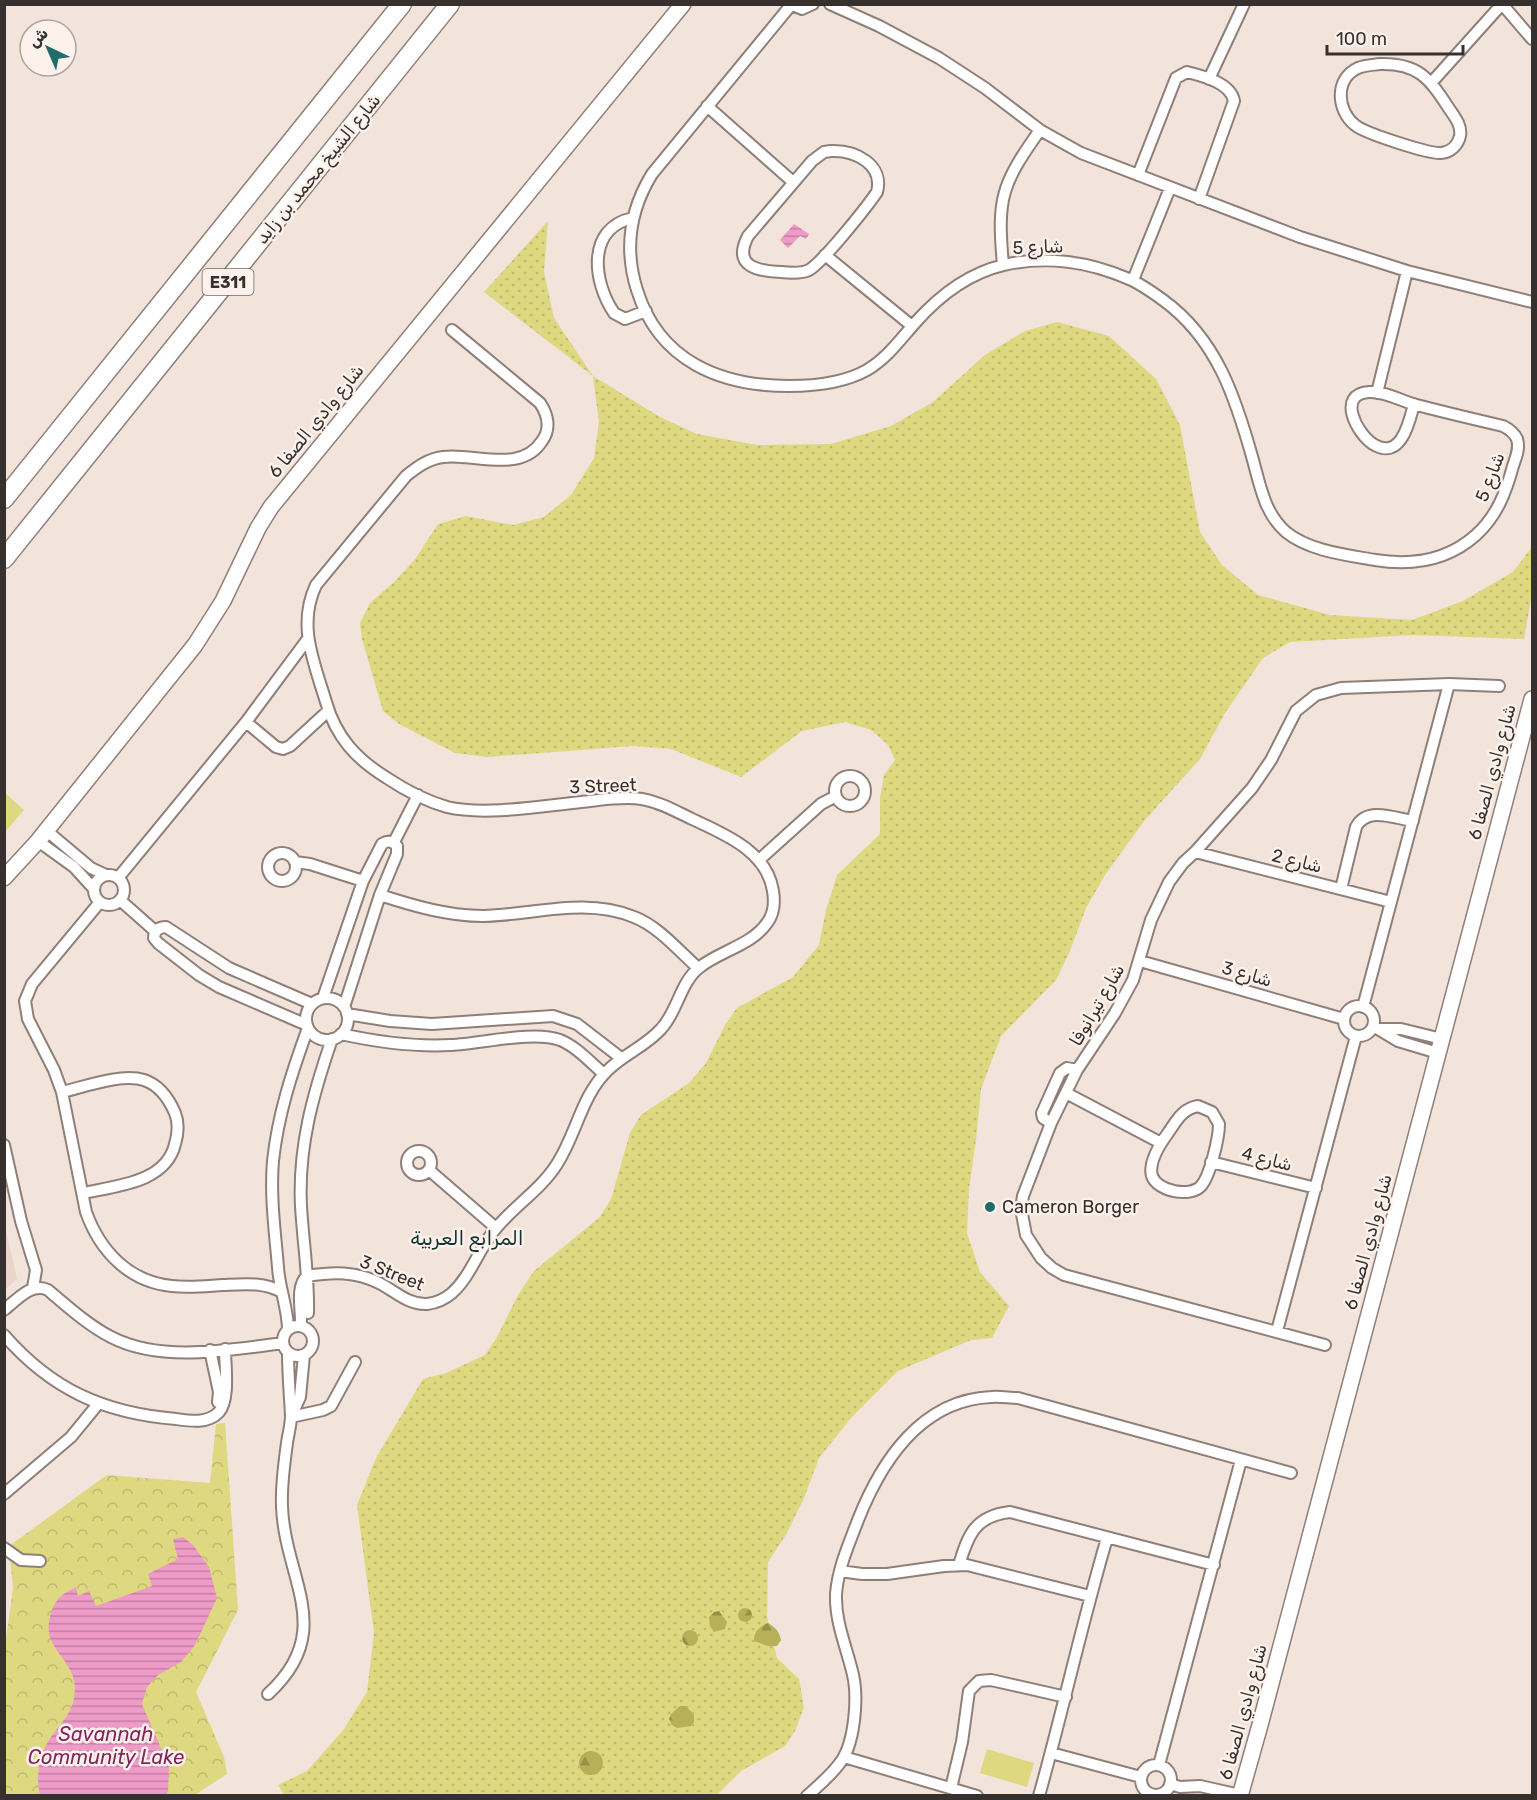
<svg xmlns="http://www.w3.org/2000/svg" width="1537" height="1800" viewBox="0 0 1537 1800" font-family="Rubik,Cairo,sans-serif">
<defs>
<pattern id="grass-dots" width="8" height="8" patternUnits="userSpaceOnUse" patternTransform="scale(1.5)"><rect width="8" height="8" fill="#ded881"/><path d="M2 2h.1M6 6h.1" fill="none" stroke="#bfba70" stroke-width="1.8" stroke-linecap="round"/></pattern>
<pattern id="forest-firs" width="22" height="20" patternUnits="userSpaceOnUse" patternTransform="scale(1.5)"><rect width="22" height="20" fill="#b7b056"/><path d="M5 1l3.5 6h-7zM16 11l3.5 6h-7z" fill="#969048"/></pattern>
<pattern id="park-crowns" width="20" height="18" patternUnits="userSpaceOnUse" patternTransform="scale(1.5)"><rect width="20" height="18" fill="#ded881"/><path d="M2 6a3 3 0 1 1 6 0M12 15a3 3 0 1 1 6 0" fill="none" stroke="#bfba70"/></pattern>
<pattern id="water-rules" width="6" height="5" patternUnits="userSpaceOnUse" patternTransform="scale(1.5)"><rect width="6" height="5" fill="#ee9bc8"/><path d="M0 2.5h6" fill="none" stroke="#c27fa3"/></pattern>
</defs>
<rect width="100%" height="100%" fill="#f2e3db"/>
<path fill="#ecd4ca" d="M4,1222L17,1279L5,1290H4Z"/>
<path fill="url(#grass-dots)" d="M548,221L544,272L554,318L593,376L660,417L697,434L757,445L831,444L891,426L933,402L985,355L1025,331L1057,322L1109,336L1156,379L1180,425L1200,532L1222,565L1258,595L1330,615L1412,620L1463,601L1513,572L1532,547V594L1524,639L1413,635L1290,642L1263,658L1225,713L1200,759L1144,821L1105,875L1086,908L1070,951L1056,980L1001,1036L981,1089L976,1140L969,1189L967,1233L980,1272L1009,1306L992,1338L971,1340L898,1371L851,1418L819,1458L804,1498L787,1533L768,1562L767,1617L777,1658L799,1679L804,1707L795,1731L785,1746L741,1771L717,1795L285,1796L278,1785L307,1771L344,1729L367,1692L374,1633L357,1505L376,1458L423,1379L446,1373L485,1355L497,1337L518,1295L534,1271L600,1217L611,1199L630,1133L641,1115L689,1083L706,1063L725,1025L737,1008L793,977L819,945L826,910L837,875L880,834V798L884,775L895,760L888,745L871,730L845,722L802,731L741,777L671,749L633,746L487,757L455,753L399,724L383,711L362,639L360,623L370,603L394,582L416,558L438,524L466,516L513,525L544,517L571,495L594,458L599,422L593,376L484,292Z"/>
<path fill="url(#forest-firs)" d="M738 1615a7 7 0 1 1 14 0a7 7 0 1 1-14 0Z
M719,1611L727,1622L725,1629L714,1632L710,1626L709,1617L714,1612Z
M768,1623C776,1628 779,1631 781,1640L777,1646H768L754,1641C754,1631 759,1627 768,1623Z
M682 1638a8 8 0 1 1 16 0a8 8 0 1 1-16 0Z
M680,1706H686L694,1715V1722L691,1726L677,1728L672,1725L669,1719L671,1714Z
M579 1763a12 12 0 1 1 24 0a12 12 0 1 1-24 0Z"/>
<path fill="url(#park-crowns)" d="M225,1423L238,1610L196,1692L224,1757L227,1774L195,1795L5,1796L4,1654L13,1588L9,1546L107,1475L210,1483L216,1424Z"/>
<path fill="#ded881" d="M5,793L24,810L5,832Z
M987,1749L1034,1763L1027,1787L980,1773Z"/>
<path fill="url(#water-rules)" d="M794,224L809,234L806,239L800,236L788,248L780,240Z
M183,1537L193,1545L209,1567L217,1598L195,1645L181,1662L158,1675L147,1687L142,1704L169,1767L168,1791L166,1795H40C35,1775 40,1751 53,1734C61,1724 69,1715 73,1703C81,1671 62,1663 51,1640C45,1628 51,1605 60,1597C64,1593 71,1590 76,1587L78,1596L89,1591L96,1606L152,1586L148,1574L178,1559L173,1539Z"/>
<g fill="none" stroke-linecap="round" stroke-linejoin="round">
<g stroke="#8e7f79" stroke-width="14">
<path id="minor" d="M790,4L802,9L813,4
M830,4L879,26L939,58L985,88L1040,130L1081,153L1300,237L1407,271L1532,302
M1502,4L1532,39
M791,5L652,174C630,210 624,249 637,290C659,361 720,386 789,386C816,386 844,383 867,370C887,358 900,340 915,323C938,297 969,273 1004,265C1046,255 1090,262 1129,279C1141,284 1152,292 1163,300C1217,339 1236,399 1253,460C1260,486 1265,514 1286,532C1309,551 1347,555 1375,560C1412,566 1447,561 1476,535C1497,516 1506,492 1513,466C1516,457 1520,448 1517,439C1514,432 1509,429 1503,426C1473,419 1443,412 1413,404C1400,400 1383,391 1369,392C1336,394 1357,434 1373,444C1401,461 1409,423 1414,404
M1380,64C1418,63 1429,78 1448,107C1454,116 1462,125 1460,136C1458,145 1451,152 1441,153C1429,154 1364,133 1355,125C1337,111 1334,79 1358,68C1365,65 1373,65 1380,64Z
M1209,79L1244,4
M1432,82L1502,4
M707,106L793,182
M831,151C856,150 884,165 877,192C866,208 823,262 809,270C801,274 790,273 781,272C758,271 732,267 748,236L812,161L824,152Z
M1138,175L1176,78L1187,72C1203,76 1231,83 1234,101L1199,199
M633,218C586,228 593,282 614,313L625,319L646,311
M825,255L912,326
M1003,265C997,198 1001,185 1040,130
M1133,280L1170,188
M1377,393L1407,271
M246,722L276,747L283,749L290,746L328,711
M835 791a15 15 0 1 1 30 0a15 15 0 1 1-30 0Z
M47,831L91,868L106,875
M38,841L74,867L94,889
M394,842L418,795
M1195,852L1391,902
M268 867a14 14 0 1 1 28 0a14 14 0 1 1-28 0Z
M759,860L821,804L836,796
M295,862L310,864L363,881
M94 890a15 15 0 1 1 30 0a15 15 0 1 1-30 0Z
M118,878L246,722L307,640
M1341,889L1356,827C1367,806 1394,818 1413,821
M380,895C414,906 448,916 483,916C534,915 584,897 634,917C658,926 679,951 698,968
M120,900L155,931
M100,902L32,984L25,1001L28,1019L54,1070L62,1092L86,1212C100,1251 129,1282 172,1286C189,1288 206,1286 223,1285C245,1284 263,1282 282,1292
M1140,961L1344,1019
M323,998L363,881L382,844C388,840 392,841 397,846V854L380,895L344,1007
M306 1019a21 21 0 1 1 42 0a21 21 0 1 1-42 0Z
M1344 1021a15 15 0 1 1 30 0a15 15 0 1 1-30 0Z
M1363,1007L1449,684
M347,1014L390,1021L432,1024L553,1016L577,1024L621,1058
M307,1025L219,987L199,975L158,943L154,938C154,930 159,927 166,927L229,968L312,1004
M1373,1026L1398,1041L1438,1053
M1382,1029H1401L1442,1039
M341,1034C377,1042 414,1047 451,1045C481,1044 533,1030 560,1040C577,1047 590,1062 604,1074
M62,1092C84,1087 121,1073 144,1080C159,1085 169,1099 175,1113C179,1123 178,1134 175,1144C166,1183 115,1186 83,1193
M1066,1093L1161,1143
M1198,1106L1212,1112L1219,1124C1219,1138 1210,1176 1201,1186C1190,1198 1157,1191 1152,1176C1148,1162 1160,1144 1168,1133C1177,1120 1182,1109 1198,1106Z
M1051,1123L1043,1118L1042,1113L1060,1073L1067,1068L1077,1070
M4,1145L21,1221L36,1270L33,1288
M407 1163a12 12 0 1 1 24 0a12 12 0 1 1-24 0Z
M1211,1162L1316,1188
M429,1170L496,1228
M4,1310C17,1300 31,1282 48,1290C68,1307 88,1325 111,1337C161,1363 229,1350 283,1343
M308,1313C309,1277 303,1242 301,1206C298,1147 313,1094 332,1039
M283 1341a15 15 0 1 1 30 0a15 15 0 1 1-30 0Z
M301,1326C302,1311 295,1287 307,1276C333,1272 355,1271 379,1283C395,1291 408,1305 427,1304C436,1303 445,1299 452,1293C470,1277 478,1251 493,1232C512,1207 540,1191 557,1164C577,1133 581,1096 608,1070C624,1054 646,1046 661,1029C678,1011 680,982 700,967C720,951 752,945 767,923C774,914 775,903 773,891C767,851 724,834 692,819C675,811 660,802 642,799C622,796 601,800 581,802C543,806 484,816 447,807C426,801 405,790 387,778C356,759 336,737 326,702C314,662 297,625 316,585L406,476C417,467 428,459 443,457C475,453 521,474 542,441C551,429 548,415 540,403L452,330
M288,1330C288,1308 279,1288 278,1267C275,1232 270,1196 273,1161C278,1114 292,1072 308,1028
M1277,1331L1356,1036
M4,1335C52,1390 104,1413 176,1419C190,1421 208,1424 219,1412C230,1400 225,1365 225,1349
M1325,1345L1064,1275L1052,1268L1041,1258L1026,1235L1021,1209L1023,1196L1051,1123L1077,1070L1115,1013L1133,980L1151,920L1169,882L1183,863L1195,852L1252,788L1271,760L1296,711L1316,695L1341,688L1449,684L1499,686
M210,1350L219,1392L218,1402
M291,1417L323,1410L331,1406L355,1362
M291,1417L300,1397L304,1355
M4,1494L71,1437L98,1404
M4,1548L21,1560L40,1561
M959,1565C968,1535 975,1516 1010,1512L1214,1565
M840,1571L862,1574H887L944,1566L967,1565L1090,1596
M268,1694C337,1631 285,1580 282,1507C281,1485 284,1465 287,1443C288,1435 291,1425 291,1416C290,1395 288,1374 288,1353
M1051,1753L1141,1777
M844,1757L977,1796
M1159,1765L1241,1460
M1141 1780a15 15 0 1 1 30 0a15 15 0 1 1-30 0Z
M1170,1784L1180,1787L1200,1786L1240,1795
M951,1788L962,1742L969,1691L979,1681L991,1680L1066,1697
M807,1796C820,1784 833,1774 842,1760C855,1740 858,1697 853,1675C847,1648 835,1623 836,1594C838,1568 849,1544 858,1520C881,1462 921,1400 991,1397C1000,1396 1009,1398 1018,1398L1291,1473
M1039,1796C1063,1710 1082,1623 1107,1538"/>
</g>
<g stroke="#8e7f79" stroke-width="18">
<path id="secondary" d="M4,878L38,841L195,645L223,601L258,528L271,507L683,4
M1240,1796L1260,1725L1532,699"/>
</g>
<g stroke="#8e7f79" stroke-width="21">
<path id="motorway" d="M4,499L402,4
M4,559L450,4"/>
</g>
<use href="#minor" stroke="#fff" stroke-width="10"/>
<use href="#secondary" stroke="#fff" stroke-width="15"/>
<use href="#motorway" stroke="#fff" stroke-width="18"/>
</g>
<circle fill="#206c6a" stroke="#fdf1eb" stroke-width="2" cx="990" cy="1207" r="6"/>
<g text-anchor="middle" stroke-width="5" stroke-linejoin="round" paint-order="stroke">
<rect fill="#fdf1eb" stroke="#726a67" stroke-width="1.5" x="202.5" y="269" width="51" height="26" rx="4.5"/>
<g font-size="16" font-weight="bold" fill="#36302e">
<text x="228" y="288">E311</text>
</g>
<g font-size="18" fill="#36302e" stroke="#fdf1eb">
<text transform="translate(318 169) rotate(-51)" y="6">شارع الشيخ محمد بن زايد</text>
<text transform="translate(1038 247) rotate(-2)" y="6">شارع 5</text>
<text transform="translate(316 421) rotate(-51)" y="6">شارع وادي الصفا 6</text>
<text transform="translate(1490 477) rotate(-69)" y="6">شارع 5</text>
<text transform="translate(1492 772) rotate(-75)" y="6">شارع وادي الصفا 6</text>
<text transform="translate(603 786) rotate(-2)" y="6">3 Street</text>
<text transform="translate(1297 861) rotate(14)" y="6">شارع 2</text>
<text transform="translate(1247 974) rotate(16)" y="6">شارع 3</text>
<text transform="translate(1097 1005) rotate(-60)" y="6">شارع تيرانوفا</text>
<text transform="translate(1267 1159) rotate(14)" y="6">شارع 4</text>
<text transform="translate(1368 1242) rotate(-75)" y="6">شارع وادي الصفا 6</text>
<text transform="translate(392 1273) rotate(22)" y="6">3 Street</text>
<text transform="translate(1243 1712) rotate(-75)" y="6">شارع وادي الصفا 6</text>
</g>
<g font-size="18" fill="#36302e" stroke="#fdf1eb" text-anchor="start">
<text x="1002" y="1213">Cameron Borger</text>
</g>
<g font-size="20" fill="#123434" stroke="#fdf1eb">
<text x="467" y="1245">المرابع العربية</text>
</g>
<g font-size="20" font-style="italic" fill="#82245e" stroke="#fdf1eb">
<text x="106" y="1741">Savannah<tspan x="106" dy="23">Community Lake</tspan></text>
</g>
</g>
<rect width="1537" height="1800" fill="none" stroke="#36302e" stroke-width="12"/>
<g transform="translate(48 48) rotate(316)"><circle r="28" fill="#fdf1eb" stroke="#ada49f" stroke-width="1.5"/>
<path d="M0-4.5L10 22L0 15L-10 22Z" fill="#206c6a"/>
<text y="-9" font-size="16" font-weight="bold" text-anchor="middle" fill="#36302e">ش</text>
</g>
<path d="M1327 45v9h136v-9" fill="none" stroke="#36302e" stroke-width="3"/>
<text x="1336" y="45" font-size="18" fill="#36302e" stroke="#fdf1eb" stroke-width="4.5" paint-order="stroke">100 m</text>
</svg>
